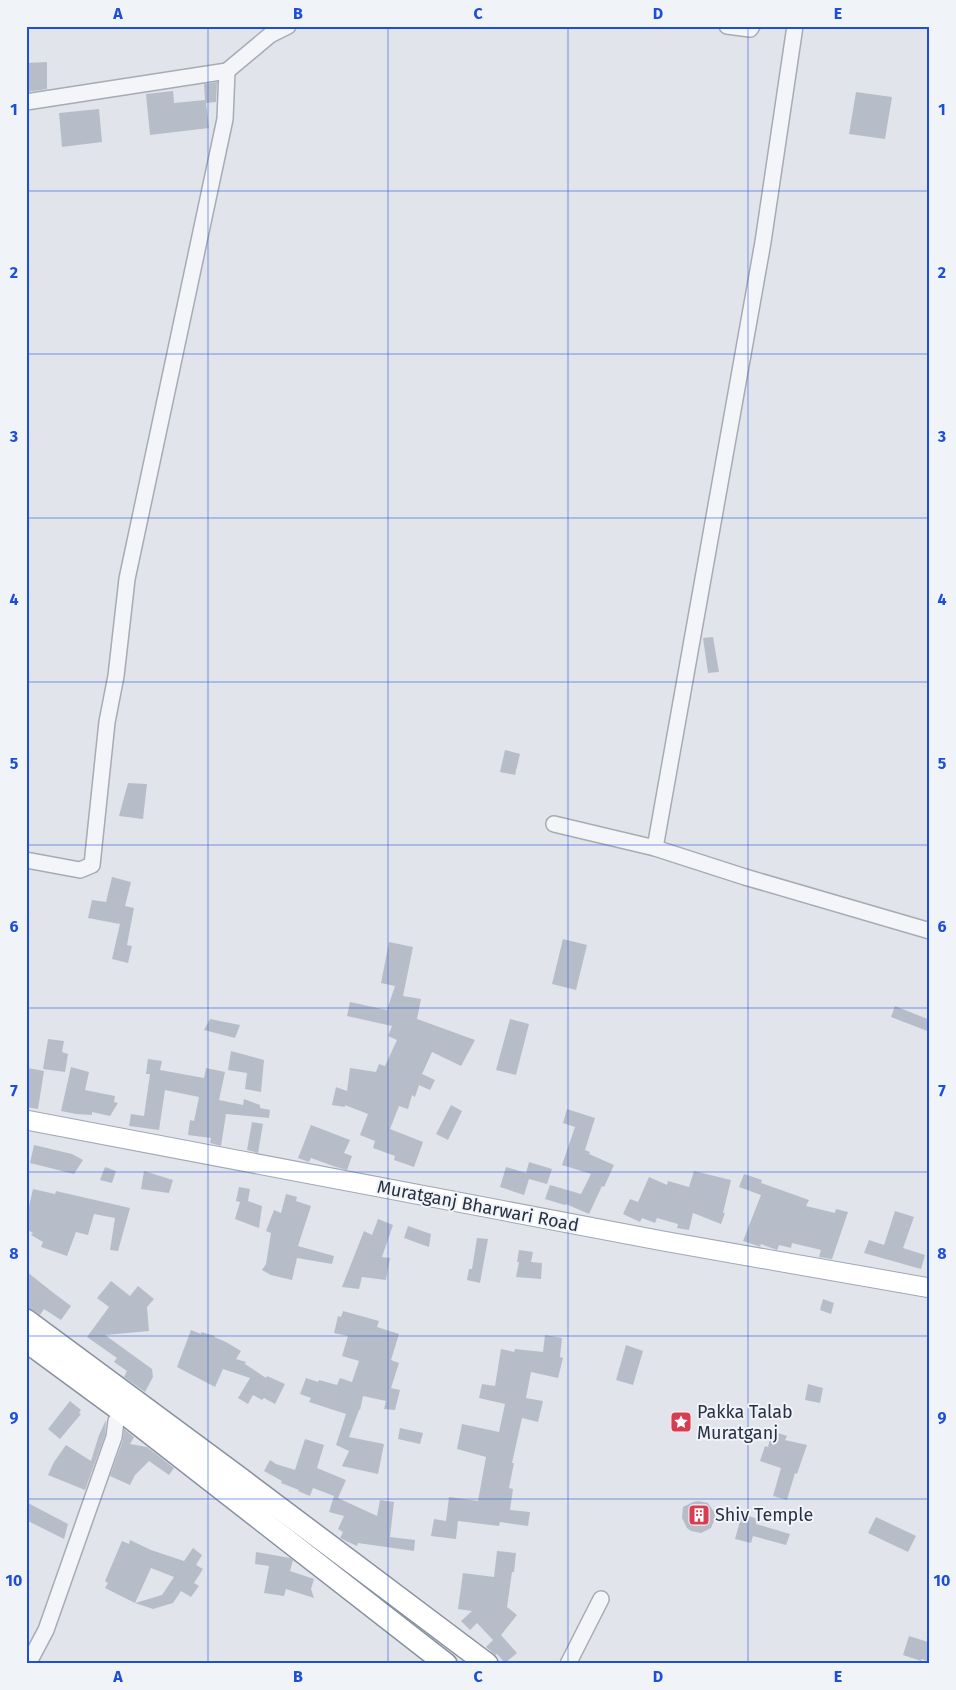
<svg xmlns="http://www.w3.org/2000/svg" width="956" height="1690" font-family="'Fira Sans',sans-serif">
	<rect width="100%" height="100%" fill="#e1e4ea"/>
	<g fill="#b7bdc8">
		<path d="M 47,62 L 47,89 L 27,92 L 26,63 Z"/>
		<path d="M 217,82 L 216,102 L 206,103 L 209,128 L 150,135 L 146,94 L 173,91 L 174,103 L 205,100 L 204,84 Z"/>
		<path d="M 856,92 L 892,97 L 885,139 L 849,134 Z"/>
		<path d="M 99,109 L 102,142 L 62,147 L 59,113 Z"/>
		<path d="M 713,637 L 719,672 L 708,673 L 703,638 Z"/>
		<path d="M 505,750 L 520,754 L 515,775 L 500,772 Z"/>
		<path d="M 128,783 L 147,784 L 143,819 L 119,816 Z"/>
		<path d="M 112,877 L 131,882 L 125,906 L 134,908 L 127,945 L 132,946 L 128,963 L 112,959 L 120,924 L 88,918 L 92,900 L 106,902 Z"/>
		<path d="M 563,939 L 587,945 L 576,990 L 552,984 Z"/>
		<path d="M 389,942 L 413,947 L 403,996 L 421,999 L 417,1019 L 475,1040 L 461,1066 L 432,1052 L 422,1074 L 435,1080 L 430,1090 L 419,1085 L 415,1097 L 412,1095 L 408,1109 L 399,1106 L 390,1129 L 423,1142 L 414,1167 L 394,1160 L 395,1156 L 373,1148 L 375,1141 L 360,1135 L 368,1114 L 345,1105 L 345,1107 L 332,1105 L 336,1087 L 347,1091 L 350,1068 L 376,1072 L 379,1064 L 385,1066 L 397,1040 L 388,1036 L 392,1026 L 347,1016 L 350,1002 L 387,1010 L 395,986 L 381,983 Z"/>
		<path d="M 895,1006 L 930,1020 L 930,1032 L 891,1017 Z"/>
		<path d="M 210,1019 L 240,1025 L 235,1038 L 204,1030 Z"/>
		<path d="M 510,1019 L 529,1024 L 516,1075 L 496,1070 Z"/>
		<path d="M 48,1039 L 64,1041 L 62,1052 L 68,1054 L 65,1072 L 43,1069 Z"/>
		<path d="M 231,1051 L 264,1060 L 261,1092 L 245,1089 L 247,1073 L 228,1070 Z"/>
		<path d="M 148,1059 L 162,1061 L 160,1070 L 204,1078 L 206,1068 L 225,1072 L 219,1100 L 243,1105 L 244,1099 L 260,1105 L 260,1108 L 270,1110 L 269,1118 L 226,1114 L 221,1146 L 210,1143 L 211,1138 L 188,1135 L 190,1120 L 194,1121 L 199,1097 L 165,1090 L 159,1130 L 129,1126 L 131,1114 L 144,1116 L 150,1074 L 146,1074 Z"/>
		<path d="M 71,1067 L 89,1072 L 85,1090 L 115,1096 L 114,1102 L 118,1103 L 110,1116 L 92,1112 L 92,1115 L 76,1114 L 61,1111 Z"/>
		<path d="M 28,1068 L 44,1071 L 38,1109 L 26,1107 L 26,1079 Z"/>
		<path d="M 451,1105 L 462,1111 L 448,1140 L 436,1134 Z"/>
		<path d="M 567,1109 L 595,1118 L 585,1150 L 590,1152 L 589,1154 L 614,1165 L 604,1187 L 602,1186 L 589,1214 L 566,1204 L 565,1205 L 545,1199 L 550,1185 L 581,1194 L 591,1174 L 562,1165 L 575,1127 L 563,1123 Z"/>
		<path d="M 252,1122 L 263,1124 L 258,1153 L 247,1150 Z"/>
		<path d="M 311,1125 L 350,1140 L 344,1153 L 352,1156 L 347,1170 L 336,1167 L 311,1158 L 309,1162 L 298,1158 Z"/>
		<path d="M 34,1145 L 72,1154 L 83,1160 L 74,1174 L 30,1163 Z"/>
		<path d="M 529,1162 L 552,1169 L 547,1184 L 529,1179 L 524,1195 L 500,1187 L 506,1167 L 526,1173 Z"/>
		<path d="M 105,1167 L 116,1171 L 112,1183 L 100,1180 Z"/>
		<path d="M 144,1171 L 173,1180 L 169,1193 L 141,1189 Z"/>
		<path d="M 694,1171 L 731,1180 L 723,1213 L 725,1213 L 721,1224 L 693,1213 L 689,1230 L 677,1228 L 678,1224 L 657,1218 L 655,1223 L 642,1218 L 640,1222 L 623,1214 L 630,1199 L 638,1202 L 649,1177 L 667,1185 L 668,1181 L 689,1187 Z"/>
		<path d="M 744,1174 L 762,1180 L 761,1183 L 809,1200 L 806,1206 L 835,1213 L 836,1209 L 848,1212 L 832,1259 L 819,1257 L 821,1250 L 792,1243 L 791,1248 L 779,1245 L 777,1250 L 761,1244 L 760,1247 L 758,1246 L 743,1241 L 761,1195 L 739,1187 Z"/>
		<path d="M 239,1187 L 250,1189 L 248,1201 L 262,1206 L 259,1228 L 235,1219 L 240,1202 L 236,1201 Z"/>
		<path d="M 33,1189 L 55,1194 L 56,1191 L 130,1208 L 118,1251 L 110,1250 L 115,1218 L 94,1214 L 88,1235 L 76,1232 L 67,1256 L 41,1247 L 43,1242 L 31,1235 L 33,1233 L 26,1229 L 26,1219 Z"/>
		<path d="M 286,1194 L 297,1197 L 296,1201 L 311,1206 L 298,1246 L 334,1256 L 332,1264 L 297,1258 L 292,1280 L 271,1275 L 262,1270 L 266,1264 L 271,1233 L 266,1231 L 274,1210 L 281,1213 Z"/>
		<path d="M 895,1211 L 914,1217 L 903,1248 L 925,1255 L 921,1269 L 864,1253 L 869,1240 L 884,1245 Z"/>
		<path d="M 378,1219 L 393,1225 L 382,1257 L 390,1258 L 386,1280 L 362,1277 L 359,1289 L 342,1287 L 364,1231 L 372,1235 Z"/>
		<path d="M 408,1226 L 431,1234 L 429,1247 L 404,1238 Z"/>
		<path d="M 477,1238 L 488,1239 L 480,1283 L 467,1280 L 469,1269 L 472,1269 Z"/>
		<path d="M 519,1250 L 533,1252 L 531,1262 L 542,1263 L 541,1279 L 516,1277 L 519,1262 L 517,1262 Z"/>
		<path d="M 26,1271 L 51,1291 L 71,1306 L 61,1320 L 44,1309 L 40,1315 L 33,1310 L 26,1308 Z"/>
		<path d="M 111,1281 L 130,1296 L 138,1286 L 154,1299 L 147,1307 L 149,1331 L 105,1335 L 152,1369 L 153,1377 L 145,1392 L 124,1377 L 127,1371 L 114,1362 L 117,1358 L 87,1337 L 109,1307 L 97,1298 Z"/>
		<path d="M 823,1299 L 834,1303 L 831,1314 L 820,1310 Z"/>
		<path d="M 343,1311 L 379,1321 L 377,1327 L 399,1334 L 391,1360 L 399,1363 L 391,1388 L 400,1390 L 395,1410 L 384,1409 L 386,1401 L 363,1396 L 360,1410 L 359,1410 L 349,1437 L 384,1444 L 378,1474 L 342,1466 L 349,1451 L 336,1445 L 346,1414 L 309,1402 L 311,1398 L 300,1394 L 306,1378 L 318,1382 L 319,1380 L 337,1385 L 340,1378 L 352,1382 L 359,1361 L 342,1356 L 348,1336 L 334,1333 L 338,1316 L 341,1317 Z"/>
		<path d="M 191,1330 L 201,1334 L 201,1332 L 215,1336 L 214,1337 L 226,1342 L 241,1351 L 236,1359 L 246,1362 L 245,1364 L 266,1378 L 267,1376 L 285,1384 L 275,1404 L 264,1398 L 262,1400 L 253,1395 L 248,1404 L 238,1398 L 250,1378 L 223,1369 L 215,1387 L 177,1367 Z"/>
		<path d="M 545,1335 L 562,1338 L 560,1357 L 563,1358 L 558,1378 L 531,1372 L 526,1398 L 543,1401 L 538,1422 L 522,1418 L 512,1463 L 514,1463 L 509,1488 L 513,1489 L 510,1510 L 530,1512 L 528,1526 L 500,1522 L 499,1526 L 458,1521 L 456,1539 L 431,1536 L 434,1519 L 446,1521 L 449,1497 L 478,1501 L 486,1457 L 457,1449 L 462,1424 L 499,1432 L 505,1404 L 479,1398 L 482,1384 L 495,1386 L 501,1349 L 514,1352 L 515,1349 L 543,1352 Z"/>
		<path d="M 626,1345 L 643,1351 L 633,1385 L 616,1380 Z"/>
		<path d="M 808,1384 L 823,1388 L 820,1403 L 805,1400 Z"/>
		<path d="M 70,1401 L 81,1410 L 79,1413 L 81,1414 L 60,1439 L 48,1429 Z"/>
		<path d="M 106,1420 L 105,1435 L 85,1490 L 48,1475 L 54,1462 L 66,1445 L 91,1461 L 99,1435 Z"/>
		<path d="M 400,1428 L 423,1433 L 420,1444 L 398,1439 Z"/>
		<path d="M 124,1429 L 134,1437 L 130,1444 L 147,1447 L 174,1468 L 169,1475 L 149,1461 L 135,1475 L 130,1485 L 110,1476 L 123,1440 Z"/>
		<path d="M 772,1431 L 787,1436 L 785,1440 L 807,1445 L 797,1474 L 795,1473 L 787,1500 L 773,1496 L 781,1468 L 760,1461 L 765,1446 L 768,1447 Z"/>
		<path d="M 305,1439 L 324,1445 L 317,1468 L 346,1480 L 338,1498 L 377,1516 L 380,1500 L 394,1502 L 390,1537 L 415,1540 L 414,1551 L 358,1543 L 357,1546 L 342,1539 L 340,1538 L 343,1532 L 338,1529 L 344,1516 L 329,1512 L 334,1496 L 313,1488 L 310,1496 L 298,1491 L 299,1490 L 281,1483 L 282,1481 L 264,1471 L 270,1460 L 276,1464 L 295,1470 Z"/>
		<path d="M 698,1501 L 708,1503 L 714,1512 L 715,1518 L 711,1528 L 701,1533 L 691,1531 L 687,1528 L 682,1518 L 683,1507 L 693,1502 Z"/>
		<path d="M 26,1502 L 68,1524 L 64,1539 L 26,1520 Z"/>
		<path d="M 742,1514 L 758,1519 L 756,1524 L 790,1534 L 786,1545 L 753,1536 L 751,1543 L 735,1539 Z"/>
		<path d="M 876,1517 L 916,1536 L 908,1552 L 868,1533 Z"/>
		<path d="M 130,1540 L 151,1550 L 184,1561 L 193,1548 L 202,1555 L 196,1565 L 203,1569 L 194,1583 L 199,1586 L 191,1597 L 181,1591 L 173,1603 L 153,1609 L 135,1603 L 162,1595 L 174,1577 L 151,1568 L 135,1603 L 105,1588 L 108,1583 L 105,1581 L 122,1541 L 129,1544 Z"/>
		<path d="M 497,1551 L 516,1553 L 514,1572 L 512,1572 L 507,1607 L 517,1615 L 501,1635 L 517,1653 L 505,1663 L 497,1654 L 495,1655 L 486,1647 L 493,1640 L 477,1623 L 470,1630 L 461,1621 L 472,1611 L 458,1609 L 463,1573 L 494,1577 Z"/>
		<path d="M 256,1552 L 290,1558 L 293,1560 L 290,1571 L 314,1579 L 311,1589 L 314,1598 L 286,1589 L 284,1596 L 264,1593 L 269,1566 L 255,1564 Z"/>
		<path d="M 909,1636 L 928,1642 L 927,1644 L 930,1645 L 930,1662 L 922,1659 L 921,1661 L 903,1655 Z"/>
	</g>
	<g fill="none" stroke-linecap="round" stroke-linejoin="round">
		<g stroke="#a6abb5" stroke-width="18">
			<g id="minor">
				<path d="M 727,26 L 750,29 L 752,26"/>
				<path d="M 26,102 L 227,71 L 270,35 L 288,26"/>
				<path d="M 554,824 L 655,848 L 745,877 L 930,931"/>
				<path d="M 655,848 L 763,242 L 795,26"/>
				<path d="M 26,860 L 80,870 L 92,865 L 107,722 L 116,676 L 127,579 L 225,119 L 227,71"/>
				<path d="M 28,1664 L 46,1630 L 114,1437 L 116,1421 L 129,1406"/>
				<path d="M 568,1664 L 601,1599"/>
			</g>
		</g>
		<g stroke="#9fa8b7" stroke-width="21">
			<path id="major" d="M 26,1120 L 663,1241 L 930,1288"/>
		</g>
		<g stroke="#8791a2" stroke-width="24">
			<g id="highway">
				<path d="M 26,1320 L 241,1479 L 487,1664"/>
				<path d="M 26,1341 L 124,1413 L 446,1664"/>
			</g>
		</g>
		<use href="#minor" stroke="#f4f5f8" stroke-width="15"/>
		<use href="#major" stroke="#fff" stroke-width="19"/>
		<use href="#highway" stroke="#fff" stroke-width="21"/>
	</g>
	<path fill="none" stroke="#1d4ed8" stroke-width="1" stroke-opacity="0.55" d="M 208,26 L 208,1664M 388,26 L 388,1664M 568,26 L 568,1664M 748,26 L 748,1664M 26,191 L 930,191M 26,354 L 930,354M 26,518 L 930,518M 26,682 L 930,682M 26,845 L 930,845M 26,1008 L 930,1008M 26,1172 L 930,1172M 26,1336 L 930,1336M 26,1499 L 930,1499"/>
	<defs>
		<g id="sight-square" transform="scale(1.125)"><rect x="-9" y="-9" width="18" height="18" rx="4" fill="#d83d4f" stroke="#f0f3f8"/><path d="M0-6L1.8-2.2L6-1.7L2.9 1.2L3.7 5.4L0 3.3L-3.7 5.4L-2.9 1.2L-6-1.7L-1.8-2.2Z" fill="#fff"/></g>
		<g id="building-square" transform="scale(1.125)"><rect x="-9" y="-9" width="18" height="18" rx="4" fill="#d83d4f" stroke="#f0f3f8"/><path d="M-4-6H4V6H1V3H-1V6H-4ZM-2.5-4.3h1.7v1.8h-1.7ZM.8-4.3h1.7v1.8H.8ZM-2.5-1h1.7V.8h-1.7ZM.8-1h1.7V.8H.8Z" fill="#fff"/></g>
	</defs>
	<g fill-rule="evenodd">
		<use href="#sight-square" x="681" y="1422"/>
		<use href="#building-square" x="699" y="1515"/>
	</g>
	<g text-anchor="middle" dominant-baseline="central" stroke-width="4" stroke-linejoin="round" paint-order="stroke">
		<g font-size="18" fill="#283143" stroke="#f0f3f8">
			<text transform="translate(478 1206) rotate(11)">Muratganj Bharwari Road</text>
		</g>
		<g font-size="18" fill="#283143" stroke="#f0f3f8" text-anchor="start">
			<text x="697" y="1412">Pakka Talab<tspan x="697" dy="21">Muratganj</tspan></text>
			<text x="715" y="1515">Shiv Temple</text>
		</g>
	</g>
	<rect width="956" height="1690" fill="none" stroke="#f0f3f8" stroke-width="55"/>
	<rect x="28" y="28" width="900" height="1634" fill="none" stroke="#1d4ed8" stroke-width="2"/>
	<g font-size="16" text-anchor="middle" font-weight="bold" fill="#1d4ed8">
		<text x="118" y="19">A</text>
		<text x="298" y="19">B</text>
		<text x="478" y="19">C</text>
		<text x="658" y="19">D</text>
		<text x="838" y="19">E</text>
		<text x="14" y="115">1</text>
		<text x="942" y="115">1</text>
		<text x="14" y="278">2</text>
		<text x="942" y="278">2</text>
		<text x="14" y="442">3</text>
		<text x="942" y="442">3</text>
		<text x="14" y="605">4</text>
		<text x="942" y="605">4</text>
		<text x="14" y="769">5</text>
		<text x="942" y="769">5</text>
		<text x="14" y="932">6</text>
		<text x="942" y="932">6</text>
		<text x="14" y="1096">7</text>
		<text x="942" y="1096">7</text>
		<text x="14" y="1259">8</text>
		<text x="942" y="1259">8</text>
		<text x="14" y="1423">9</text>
		<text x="942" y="1423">9</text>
		<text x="14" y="1586">10</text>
		<text x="942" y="1586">10</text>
		<text x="118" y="1682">A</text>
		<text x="298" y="1682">B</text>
		<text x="478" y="1682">C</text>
		<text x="658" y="1682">D</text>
		<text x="838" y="1682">E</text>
	</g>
</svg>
